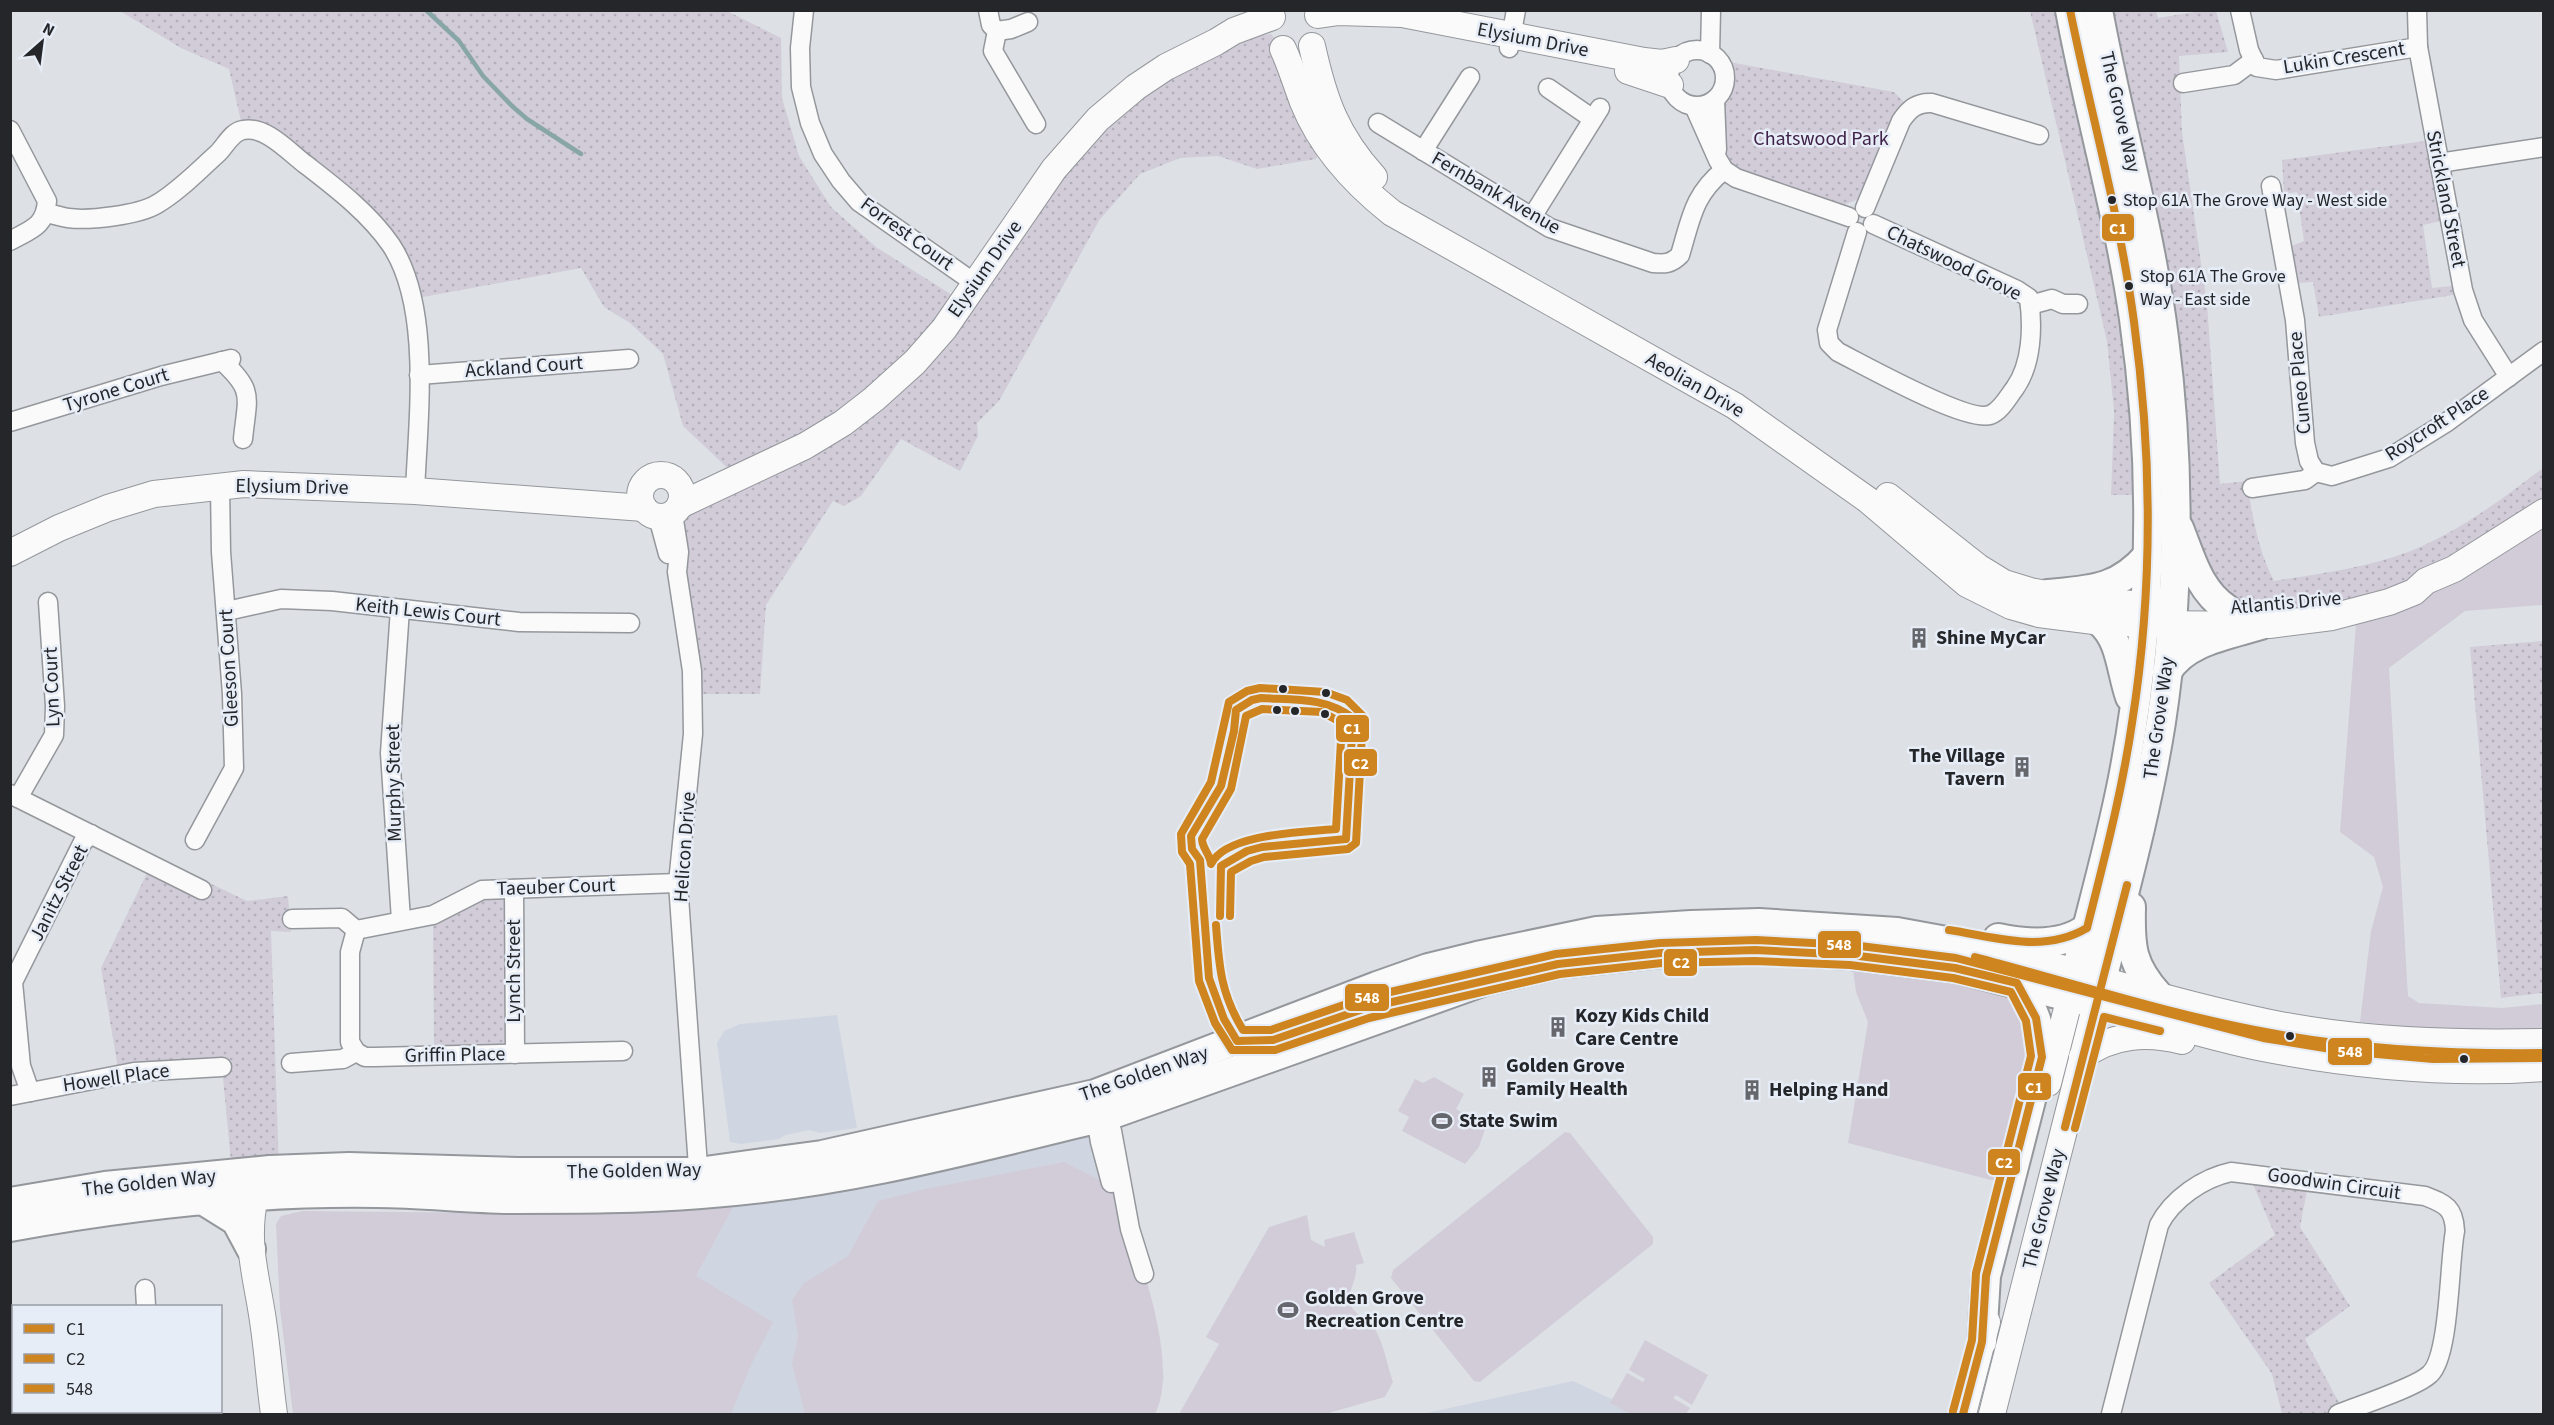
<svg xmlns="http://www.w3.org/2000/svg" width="2554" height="1425" font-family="'Source Sans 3',sans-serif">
	<defs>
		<pattern id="park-dots" width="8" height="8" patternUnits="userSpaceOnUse" patternTransform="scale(1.5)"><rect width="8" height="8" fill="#d1ccd8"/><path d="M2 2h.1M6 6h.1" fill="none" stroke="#b3afba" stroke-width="1.8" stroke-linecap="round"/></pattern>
	</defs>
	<rect width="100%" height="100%" fill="#dde1e6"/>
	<g fill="#d0d6e1">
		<path d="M 837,1015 L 857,1128 L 820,1133 L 809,1130 L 786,1135 L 779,1139 L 741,1144 L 730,1142 L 717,1043 L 724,1031 L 740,1024 Z"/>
		<path d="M 1101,1118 L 1144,1274 L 1164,1378 L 1153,1414 L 525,1414 L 642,1212 Z"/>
		<path d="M 1573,1381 L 1644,1414 L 1422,1414 Z"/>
	</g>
	<g fill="#d1ccd8">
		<path d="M 2543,520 L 2543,605 L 2465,611 L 2389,668 L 2408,996 L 2419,1003 L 2502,1008 L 2543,1004 L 2543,1032 L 2485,1035 L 2360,1022 L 2371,931 L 2383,887 L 2374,857 L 2340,832 L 2356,624 L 2407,609 Z"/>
		<path d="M 1851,955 L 2017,983 L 2038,1025 L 2023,1180 L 1991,1180 L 1848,1143 L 1868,1022 L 1856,992 Z"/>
		<path d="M 1434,1077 L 1464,1094 L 1456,1109 L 1486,1126 L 1479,1147 L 1465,1164 L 1402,1131 L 1409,1117 L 1398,1111 L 1415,1079 L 1423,1083 Z"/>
		<path d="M 1565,1132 L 1570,1133 L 1653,1237 L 1653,1244 L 1480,1382 L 1474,1381 L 1391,1278 L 1393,1270 Z"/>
		<path d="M 1064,1162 L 1112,1186 C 1134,1238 1182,1362 1155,1414 L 805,1414 L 792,1364 L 798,1336 L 792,1300 L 804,1283 L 848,1256 L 878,1201 L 925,1189 Z"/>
		<path d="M 734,1205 L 696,1276 L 773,1322 L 751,1365 L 731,1414 L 293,1414 L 280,1309 L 276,1224 L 281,1216 L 302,1211 L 609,1214 Z"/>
		<path d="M 1307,1215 L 1311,1240 L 1325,1247 L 1324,1240 L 1354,1232 L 1364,1263 L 1356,1265 C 1358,1280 1348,1288 1350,1302 C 1353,1316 1369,1318 1375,1329 C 1384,1344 1387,1365 1393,1382 L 1385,1397 L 1325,1414 L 1179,1414 L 1219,1344 L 1206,1337 L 1269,1227 Z"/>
		<path d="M 1645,1340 L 1708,1375 L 1692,1405 L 1676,1395 L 1673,1398 L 1690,1408 L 1686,1414 L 1631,1414 L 1610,1403 L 1627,1373 L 1643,1382 L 1645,1379 L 1629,1370 Z"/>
	</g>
	<g fill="url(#park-dots)">
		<path d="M 120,11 L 727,11 L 781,38 L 782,98 L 799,156 L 831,207 L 876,247 L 963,302 L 1091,126 L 1216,42 L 1271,34 L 1283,49 L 1325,143 L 1316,159 L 1257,169 L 1218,156 L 1180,158 L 1140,174 L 1100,219 L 999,401 L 977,423 L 978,436 L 960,471 L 901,439 L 861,496 L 844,506 L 833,501 L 766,605 L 760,694 L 693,694 L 673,514 L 736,476 L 683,426 L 663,354 L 630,323 L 604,307 L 581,268 L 412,299 L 391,245 L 299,159 L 243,130 L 229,69 L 181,48 Z"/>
		<path d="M 2030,11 L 2071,11 L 2147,495 L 2111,495 L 2114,411 L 2107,341 Z"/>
		<path d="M 2100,11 L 2156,11 L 2158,18 L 2201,11 L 2216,11 L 2228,52 L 2179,56 L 2182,132 L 2207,304 L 2220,484 L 2247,481 C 2252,515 2258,550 2274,581 C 2318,574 2365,568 2408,552 C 2457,533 2502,499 2543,468 L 2543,512 L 2454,569 L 2322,611 L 2226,615 L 2194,564 Z"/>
		<path d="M 1723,61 L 1894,92 L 1906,104 L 1861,198 L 1846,204 L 1843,210 L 1747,176 L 1734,167 L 1723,156 L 1720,103 C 1731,89 1733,76 1723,61 Z"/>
		<path d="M 2425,141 L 2441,221 L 2423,225 L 2432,288 L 2452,286 L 2453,295 L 2319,317 L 2313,282 L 2298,283 L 2289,247 L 2304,241 L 2297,192 L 2284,194 L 2282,160 Z"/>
		<path d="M 2543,641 L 2543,993 L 2501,998 L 2470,647 Z"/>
		<path d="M 151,865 L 176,877 L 180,869 L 247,901 L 288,896 L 291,932 L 271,931 L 279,1170 L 232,1173 L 222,1067 L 119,1074 L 101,968 Z"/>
		<path d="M 514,889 L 515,1054 L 434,1056 L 433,915 Z"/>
		<path d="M 2248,1173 L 2309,1180 L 2300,1227 L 2350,1306 L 2305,1339 L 2344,1412 L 2337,1414 L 2282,1414 L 2272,1374 L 2209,1283 L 2275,1235 Z"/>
	</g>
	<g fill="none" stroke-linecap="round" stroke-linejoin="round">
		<path stroke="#88a6a7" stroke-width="4.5" d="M 426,10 L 459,41 L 483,76 L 512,106 L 527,119 L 581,154"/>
		<g stroke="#94979b" stroke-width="21">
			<g id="street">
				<path d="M 804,10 L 800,48 L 801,87 L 810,123 L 823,154 L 841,181 L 859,202 L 976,284"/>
				<path d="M 988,10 L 991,25 L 997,31 L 1011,29 L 1028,22"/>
				<path d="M 2240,10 L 2249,50 L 2257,67 L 2276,70 L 2418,47"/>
				<path d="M 2417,10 L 2418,47 L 2463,290 L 2473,320 L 2509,377"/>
				<path d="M 997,31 L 993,51 L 1036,124"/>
				<path d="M 1509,48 L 1516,10"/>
				<circle cx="1697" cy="78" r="28"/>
				<path d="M 1710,54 L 1711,10"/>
				<path d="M 2183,83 L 2234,75 L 2254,60"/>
				<path d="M 1548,88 L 1593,119"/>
				<path d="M 1715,100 L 1717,150"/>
				<path d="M 1694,106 L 1718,160 L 1724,170 L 1736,178 L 1849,217"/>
				<path d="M 1378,123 L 1550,228 L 1653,263 C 1665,264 1671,264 1680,255 C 1691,219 1693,195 1724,170"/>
				<path d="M 10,130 L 47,201 C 45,227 31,229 10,241"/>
				<path d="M 1423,151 L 1470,77"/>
				<path d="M 2439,163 L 2544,147"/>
				<path d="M 2271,186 L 2295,320 L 2305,443 L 2309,461 L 2316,472"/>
				<path d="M 1865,208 L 1901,121 C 1909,109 1917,102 1932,103 L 2039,135"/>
				<path d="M 46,213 C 53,214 61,217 68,218 C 89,221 139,215 157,204 C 179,191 198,171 217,154 C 225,147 231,132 243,130 C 265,125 289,152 305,164 C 336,188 369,213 391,245 C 432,307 418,419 415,491"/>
				<path d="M 1532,217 L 1600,108"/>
				<path d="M 1857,232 L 1827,330 L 1829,343 L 1838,352 C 1864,365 1967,423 1990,415 C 2001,411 2008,397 2015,388 C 2032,364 2033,327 2029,298 L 2017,290 L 1873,224"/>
				<path d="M 2030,305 L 2052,299 L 2063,304 L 2078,304"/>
				<path d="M 222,361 C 255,391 247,397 243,439"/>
				<path d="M 419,375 L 629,359"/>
				<path d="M 10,422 L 161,376 L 231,359"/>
				<path d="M 2252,488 L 2305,480 L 2316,472 L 2332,476 L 2389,458 L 2447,422 L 2544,351"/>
				<path d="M 673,514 L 679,552 L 677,572 L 692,671 L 693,734 L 678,883 L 699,1181"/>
				<path d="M 658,517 L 668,554"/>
				<path d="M 400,609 L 390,753 L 401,920"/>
				<path d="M 227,611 L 281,599 L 332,601 L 519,622 L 630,623"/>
				<path d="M 10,794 L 202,890"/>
				<path d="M 18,798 L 54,735 L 55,706 L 48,602"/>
				<path d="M 195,840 L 234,768 L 232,694 L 221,552 L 220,486"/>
				<path d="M 514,889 L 515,1054"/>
				<path d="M 292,919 L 342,918 L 356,930"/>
				<path d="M 356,1052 L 350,1042 L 350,952 L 356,930 L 433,915 L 482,890 L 678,883"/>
				<path d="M 356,1052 L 365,1057 L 375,1057 L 623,1051"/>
				<path d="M 291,1063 L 343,1059 L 356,1052"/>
				<path d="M 30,1092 L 21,1066 L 13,982 L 83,842 L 91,834"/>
				<path d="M 10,1096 L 134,1072 L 222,1067"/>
				<path d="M 1104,1110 L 1112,1131 L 1130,1229 L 1144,1274"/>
				<path d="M 1095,1111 L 1100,1142 L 1111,1183"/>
				<path d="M 145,1289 L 146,1306"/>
				<path d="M 152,1412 L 152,1414"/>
				<path d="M 2111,1414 L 2159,1225 C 2172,1199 2203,1178 2231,1172 L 2425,1196 C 2445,1204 2454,1207 2455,1231 C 2449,1261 2450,1356 2430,1374 C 2417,1387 2358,1406 2338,1414"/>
			</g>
		</g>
		<g stroke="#94979b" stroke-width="28">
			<g id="secondary">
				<path d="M 1318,15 L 1339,12 L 1402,14 L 1644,61 L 1662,63 L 1676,60"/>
				<path d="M 1312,46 C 1324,100 1336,135 1374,177"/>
				<path d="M 1283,49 C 1291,66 1296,84 1303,102 C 1321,147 1354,183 1392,213 L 1735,406 L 1868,500 L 1967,584 L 2011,606 L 2039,614 L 2094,621 L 2144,624 L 2269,625 L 2332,617 L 2389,602 L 2414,592 L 2426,581 L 2454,569 L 2544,512"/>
				<path d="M 1628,71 L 1670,85"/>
				<circle cx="661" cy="496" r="21"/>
				<path d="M 1888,496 L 1978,567 L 2004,583 L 2030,591 L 2085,601 L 2165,606"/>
				<path d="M 680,505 L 805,446 L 843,423 L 874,399 L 915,362 L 944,329 L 1054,169 L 1098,119 L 1136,87 L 1166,67 L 1216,42 L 1234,31 L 1272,17"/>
				<path d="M 10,553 L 59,528 L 108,508 L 154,494 L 244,484 L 415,491 L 644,508"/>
				<path d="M 2102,980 C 2157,996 2213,1011 2270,1023 C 2360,1041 2452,1044 2544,1042"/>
				<path d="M 2082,1057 C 2111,1034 2148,1032 2182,1041"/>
				<path d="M 2048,1083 L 2070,997"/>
				<path d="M 255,1196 C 244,1246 258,1280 264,1328 C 268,1356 270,1386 274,1414"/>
				<path d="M 1963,1414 L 1987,1322"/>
				<path d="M 1992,1414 L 2096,1004 C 2151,1018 2207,1037 2263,1048 C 2355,1066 2450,1075 2544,1068"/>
			</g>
		</g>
		<g stroke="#94979b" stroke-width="32">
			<g id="primary">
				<path d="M 2070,10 C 2089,114 2119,215 2134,319 C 2156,471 2152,627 2123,778 C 2109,850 2088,921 2071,992"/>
				<path d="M 2179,528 C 2191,558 2199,591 2227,609"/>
				<path d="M 2048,594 C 2091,590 2118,590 2148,555"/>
				<path d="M 2100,622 C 2121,639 2121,672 2130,697"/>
				<path d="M 2167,672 C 2185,641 2229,635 2261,625"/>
				<path d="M 2131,907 C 2130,947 2131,965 2159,996"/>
				<path d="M 1998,938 C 2027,944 2062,947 2087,928"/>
				<path d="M 1107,1116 L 1485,981 L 1558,964 L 1605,959 L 1661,953 L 1755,950 L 1851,955 L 1955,968 L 2096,1004 C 2119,910 2146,818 2161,722 C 2180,598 2180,462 2164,338 C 2150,227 2118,120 2098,10"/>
				<path d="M 204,1201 L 236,1221 L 251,1249"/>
				<path d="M 10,1202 L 105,1186 L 270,1170 L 349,1167 L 518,1172 L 698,1172 L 822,1155 L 1095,1094 L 1377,986 L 1428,968 L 1477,956 L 1597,931 L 1691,925 L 1759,923 L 1897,932 L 1979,947 L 2102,980"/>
				<path d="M 10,1227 C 131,1205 254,1191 377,1193 C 423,1193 469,1199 514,1199 C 576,1199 640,1199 701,1194 C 836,1185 965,1151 1095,1119"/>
				<path d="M 1982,1342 L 1986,1276 L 2042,1057 C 2042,1028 2033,1006 2017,983"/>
			</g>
		</g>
		<g stroke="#94979b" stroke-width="36">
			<path id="highway" d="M 1095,1119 L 1107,1116"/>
		</g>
		<use href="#street" stroke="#fafafb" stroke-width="18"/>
		<use href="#secondary" stroke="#fafafb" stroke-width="26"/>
		<use href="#primary" stroke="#fafafb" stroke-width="28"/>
		<use href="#highway" stroke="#fafafb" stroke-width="33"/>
		<g stroke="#e7edf7" stroke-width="12">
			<g id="bus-1">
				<path d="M 1220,916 L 1221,866 L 1247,851 L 1262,847 L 1346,839 L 1353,718 C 1325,697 1295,700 1261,698 L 1252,700 L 1236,710 L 1234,731 L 1221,786 L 1191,836 L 1192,849 L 1200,860 L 1209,978 L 1224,1019 L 1237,1041 L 1273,1040 L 1366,1008 L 1558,964 L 1661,953 L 1755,950 L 1851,955 L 1955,968 L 2017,983 L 2036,1018 L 2042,1057 L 1986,1276 L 1982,1342 L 1963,1414"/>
				<path d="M 1949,930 C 1996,937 2043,954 2087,928 C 2104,860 2122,792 2132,723 C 2153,591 2152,454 2134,322 C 2120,217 2091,114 2070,10"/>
				<path d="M 2065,1127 L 2127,885"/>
			</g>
		</g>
		<g stroke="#e7edf7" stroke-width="12">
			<g id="bus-2">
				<path d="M 1230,916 L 1231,872 L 1251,861 L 1264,857 L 1348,849 L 1356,843 L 1363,716 L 1347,700 L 1325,692 L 1260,688 L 1247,691 L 1229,702 L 1211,782 L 1181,834 L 1182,852 L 1190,864 L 1199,981 L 1215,1023 L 1232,1050 L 1275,1050 L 1369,1018 L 1560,974 L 1662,963 L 1755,961 L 1850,965 L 1953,978 L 2011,992 L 2026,1021 L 2031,1056 L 1976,1273 L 1972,1340 L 1953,1411"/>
				<path d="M 1975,957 C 2074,983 2171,1015 2271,1033 C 2361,1050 2452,1054 2544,1053"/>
				<path d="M 2075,1128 L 2104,1017 L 2160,1031"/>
			</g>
		</g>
		<g stroke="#e7edf7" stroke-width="12">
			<g id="bus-3">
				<path d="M 1262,709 L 1322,712 L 1342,723 L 1336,829 C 1306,832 1226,833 1211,864 C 1210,854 1202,848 1202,839 L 1231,789 L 1246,716 Z"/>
				<path d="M 1216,925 C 1219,967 1221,994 1243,1030 L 1271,1030 L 1364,998 L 1556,954 L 1660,943 L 1756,940 L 1852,945 L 1956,958 L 2263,1038 L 2343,1051 L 2433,1059 L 2544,1058"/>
			</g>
		</g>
		<use href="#bus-1" stroke="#ce8520" stroke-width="8"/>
		<use href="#bus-2" stroke="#ce8520" stroke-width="8"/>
		<use href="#bus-3" stroke="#ce8520" stroke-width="8"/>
	</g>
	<defs>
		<g id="building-bare" transform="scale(1.62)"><path d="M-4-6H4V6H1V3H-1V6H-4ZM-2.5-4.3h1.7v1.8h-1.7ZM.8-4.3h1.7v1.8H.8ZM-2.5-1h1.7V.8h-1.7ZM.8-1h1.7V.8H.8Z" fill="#65676c" stroke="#e7edf7" stroke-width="2.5" paint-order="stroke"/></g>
		<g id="stadium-bare" transform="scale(1.62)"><path d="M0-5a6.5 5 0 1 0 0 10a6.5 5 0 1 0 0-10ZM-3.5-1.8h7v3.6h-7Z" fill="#65676c" stroke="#e7edf7" stroke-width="2.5" paint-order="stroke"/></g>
	</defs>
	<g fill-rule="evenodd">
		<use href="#building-bare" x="1919" y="638"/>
		<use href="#building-bare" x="2022" y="767"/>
		<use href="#building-bare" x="1558" y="1027"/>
		<use href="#building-bare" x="1489" y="1077"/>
		<use href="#building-bare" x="1752" y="1090"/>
		<use href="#stadium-bare" x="1442" y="1121"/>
		<use href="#stadium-bare" x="1288" y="1310"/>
	</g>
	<g fill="#24262a" stroke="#e7edf7" stroke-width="2">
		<circle cx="2112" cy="200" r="5"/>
		<circle cx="2129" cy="286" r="5"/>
		<circle cx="1283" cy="689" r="5"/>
		<circle cx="1326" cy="693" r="5"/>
		<circle cx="1277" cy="710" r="5"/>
		<circle cx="1295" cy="711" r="5"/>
		<circle cx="1325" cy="714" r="5"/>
		<circle cx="2290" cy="1036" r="5"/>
		<circle cx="2464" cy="1059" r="5"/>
	</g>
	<g text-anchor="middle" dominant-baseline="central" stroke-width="5" stroke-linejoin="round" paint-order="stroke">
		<g font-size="18" fill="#24262a" stroke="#e7edf7" text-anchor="start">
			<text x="2123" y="200">Stop 61A The Grove Way - West side</text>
			<text x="2140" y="276">Stop 61A The Grove<tspan x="2140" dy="23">Way - East side</tspan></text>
		</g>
		<g font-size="20" fill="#24262a" stroke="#e7edf7">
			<text transform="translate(1533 40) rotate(11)">Elysium Drive</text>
			<text transform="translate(2344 58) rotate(-9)">Lukin Crescent</text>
			<text transform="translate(2120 112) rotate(77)">The Grove Way</text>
			<text transform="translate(1496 193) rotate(30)">Fernbank Avenue</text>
			<text transform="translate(2446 199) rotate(79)">Strickland Street</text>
			<text transform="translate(907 234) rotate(36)">Forrest Court</text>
			<text transform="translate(1954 263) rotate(26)">Chatswood Grove</text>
			<text transform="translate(985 269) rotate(-55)">Elysium Drive</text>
			<text transform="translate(524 367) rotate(-4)">Ackland Court</text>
			<text transform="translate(2300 383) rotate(-95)">Cuneo Place</text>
			<text transform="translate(1695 385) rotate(30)">Aeolian Drive</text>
			<text transform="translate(116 390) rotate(-17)">Tyrone Court</text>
			<text transform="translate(2437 424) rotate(-33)">Roycroft Place</text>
			<text transform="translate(292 487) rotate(1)">Elysium Drive</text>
			<text transform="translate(2286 603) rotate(-5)">Atlantis Drive</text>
			<text transform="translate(428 612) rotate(6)">Keith Lewis Court</text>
			<text transform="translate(229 668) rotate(-93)">Gleeson Court</text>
			<text transform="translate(52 687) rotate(-92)">Lyn Court</text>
			<text transform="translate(2159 718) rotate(-82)">The Grove Way</text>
			<text transform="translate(394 783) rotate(-91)">Murphy Street</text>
			<text transform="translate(685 847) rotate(-86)">Helicon Drive</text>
			<text transform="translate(556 887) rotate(-2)">Taeuber Court</text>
			<text transform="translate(59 893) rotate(-63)">Janitz Street</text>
			<text transform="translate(514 971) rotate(-90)">Lynch Street</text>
			<text transform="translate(455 1055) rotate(-1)">Griffin Place</text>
			<text transform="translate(1144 1074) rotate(-19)">The Golden Way</text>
			<text transform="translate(116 1078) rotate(-8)">Howell Place</text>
			<text transform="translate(634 1171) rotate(-1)">The Golden Way</text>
			<text transform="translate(149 1183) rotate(-6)">The Golden Way</text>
			<text transform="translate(2334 1184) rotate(8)">Goodwin Circuit</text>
			<text transform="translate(2044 1209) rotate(-76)">The Grove Way</text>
		</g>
		<g font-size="20" fill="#402248" stroke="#e7edf7">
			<text x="1821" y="139">Chatswood Park</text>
		</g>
		<g font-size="20" font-weight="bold" fill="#24262a" stroke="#e7edf7" text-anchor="start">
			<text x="1936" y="638">Shine MyCar</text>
			<text x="2005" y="756" text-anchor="end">The Village<tspan x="2005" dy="23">Tavern</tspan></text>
			<text x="1575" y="1016">Kozy Kids Child<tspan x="1575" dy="23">Care Centre</tspan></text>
			<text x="1506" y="1066">Golden Grove<tspan x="1506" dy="23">Family Health</tspan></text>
			<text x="1769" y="1090">Helping Hand</text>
			<text x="1459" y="1121">State Swim</text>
			<text x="1305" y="1298">Golden Grove<tspan x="1305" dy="23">Recreation Centre</tspan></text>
		</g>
	</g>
	<g stroke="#e7edf7" stroke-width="2">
		<rect x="2101" y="213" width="34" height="29" rx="6" fill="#ce8520"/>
		<rect x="1335" y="714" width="35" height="29" rx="6" fill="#ce8520"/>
		<rect x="1343" y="748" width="35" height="29" rx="6" fill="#ce8520"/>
		<rect x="1817" y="930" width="45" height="29" rx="6" fill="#ce8520"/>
		<rect x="1663" y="948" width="35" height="29" rx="6" fill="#ce8520"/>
		<rect x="1344" y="983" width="46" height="29" rx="6" fill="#ce8520"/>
		<rect x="2327" y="1037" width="46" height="29" rx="6" fill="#ce8520"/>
		<rect x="2017" y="1072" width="35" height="29" rx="6" fill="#ce8520"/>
		<rect x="1987" y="1148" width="34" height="28" rx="6" fill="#ce8520"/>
	</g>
	<g font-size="16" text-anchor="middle" font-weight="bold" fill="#fff">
		<text x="2118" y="234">C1</text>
		<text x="1352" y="734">C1</text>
		<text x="1360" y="769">C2</text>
		<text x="1839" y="950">548</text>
		<text x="1681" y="968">C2</text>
		<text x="1367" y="1003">548</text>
		<text x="2350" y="1057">548</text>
		<text x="2034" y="1093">C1</text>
		<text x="2004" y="1168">C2</text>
	</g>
	<rect width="2554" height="1425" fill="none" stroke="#24262a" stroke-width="24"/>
	<rect x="12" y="1305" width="210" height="108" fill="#e7edf7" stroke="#999da5" stroke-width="1.5"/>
	<rect x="24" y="1324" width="30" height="9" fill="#ce8520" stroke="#999da5" stroke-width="1.5"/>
	<text x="66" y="1335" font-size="18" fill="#24262a">C1</text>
	<rect x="24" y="1354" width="30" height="9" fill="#ce8520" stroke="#999da5" stroke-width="1.5"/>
	<text x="66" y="1365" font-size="18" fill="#24262a">C2</text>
	<rect x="24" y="1384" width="30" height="9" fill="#ce8520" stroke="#999da5" stroke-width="1.5"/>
	<text x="66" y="1395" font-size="18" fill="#24262a">548</text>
	<g transform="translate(42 42) rotate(28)" stroke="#e7edf7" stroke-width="4.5" paint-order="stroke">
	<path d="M0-4.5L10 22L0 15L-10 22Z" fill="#24262a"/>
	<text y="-9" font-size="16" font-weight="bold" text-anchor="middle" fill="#24262a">N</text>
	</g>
</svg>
